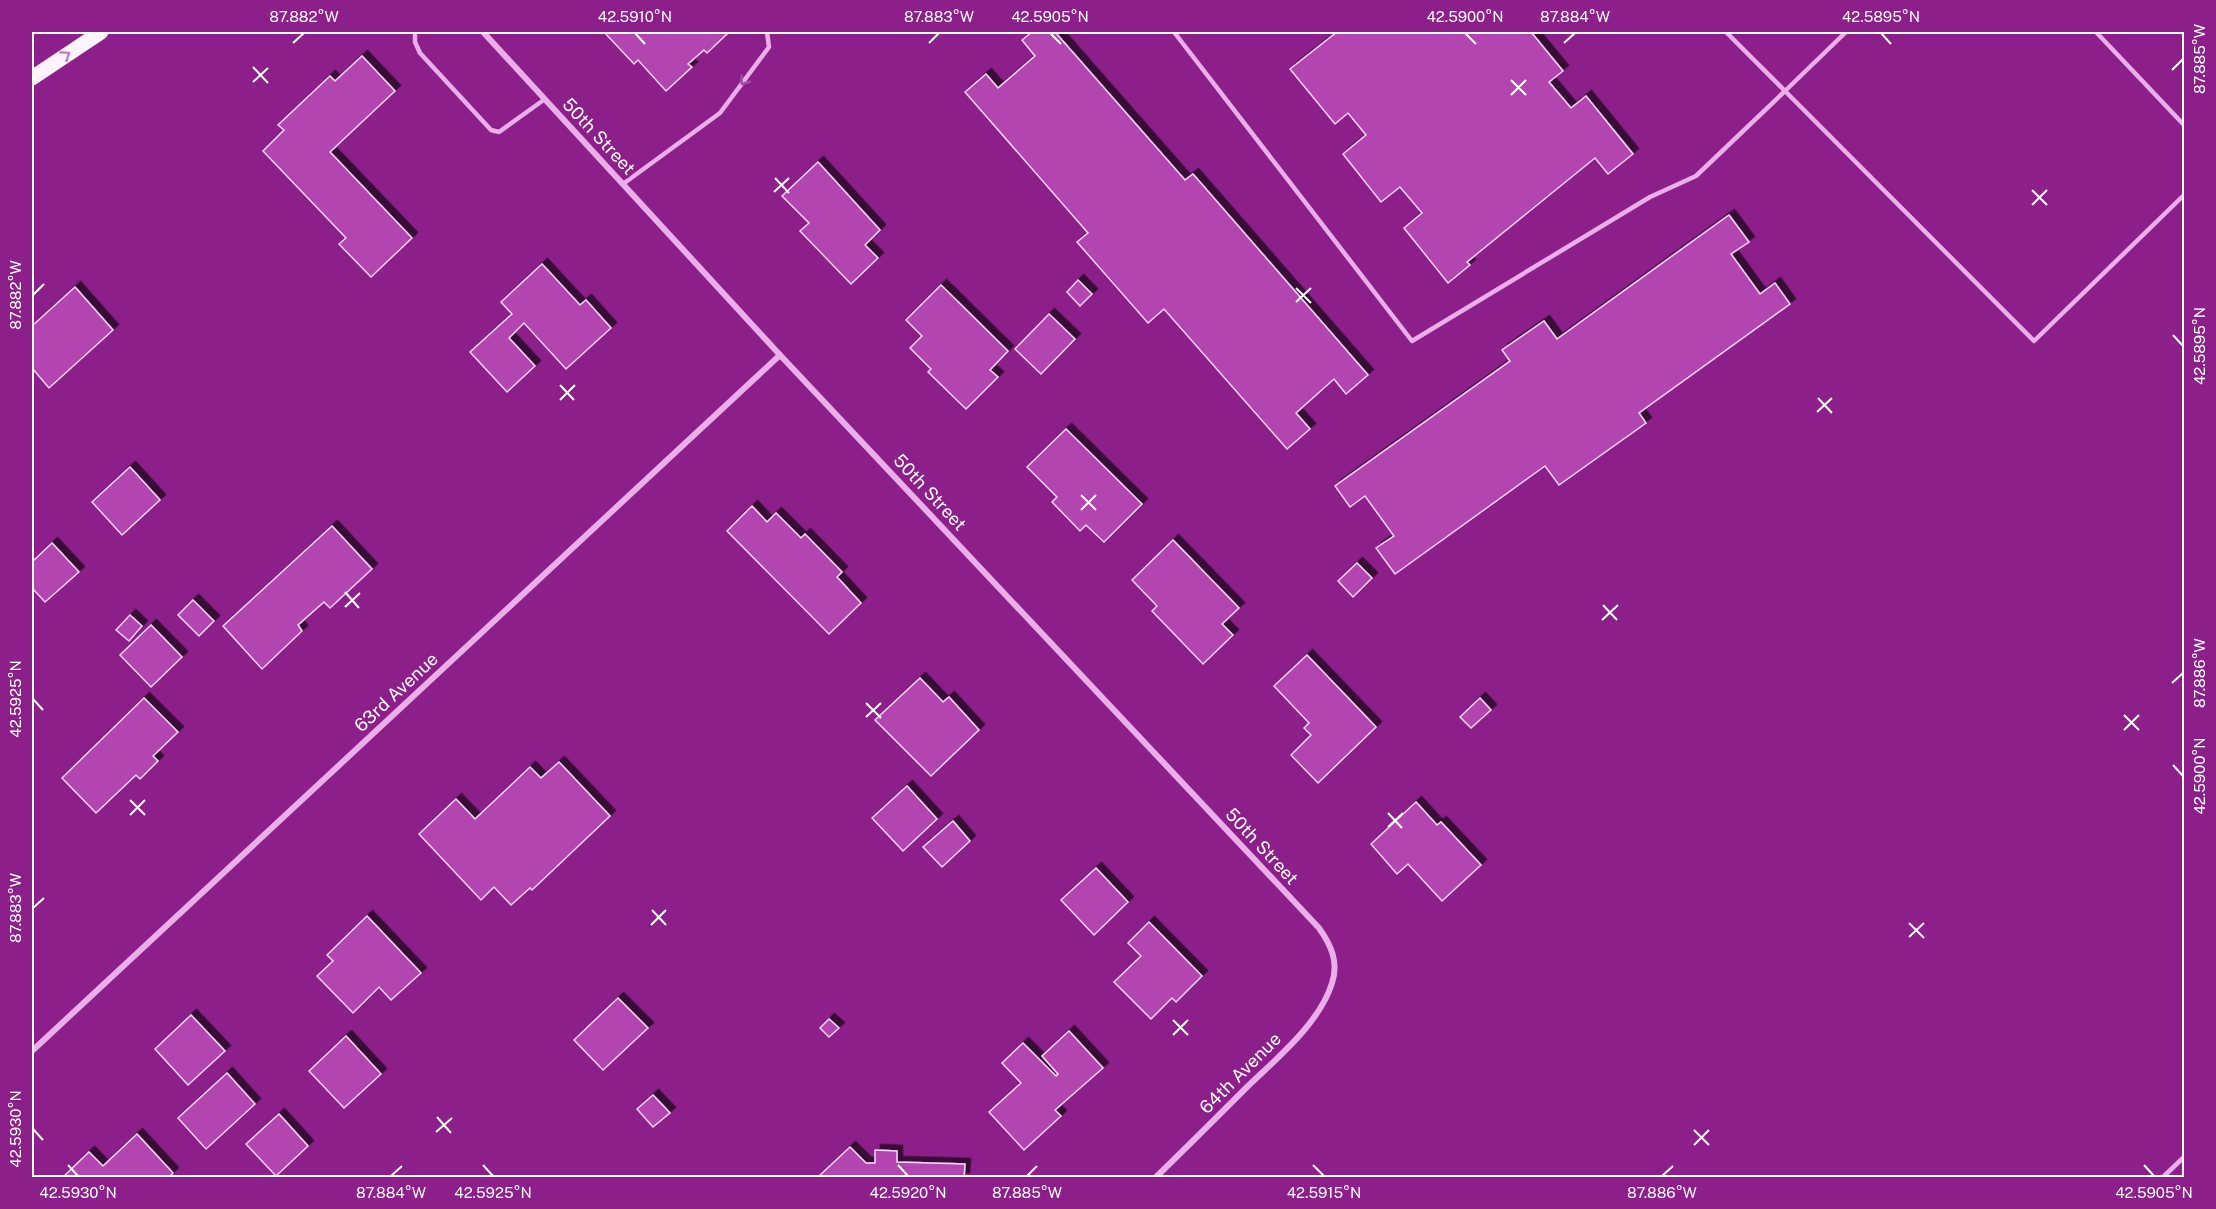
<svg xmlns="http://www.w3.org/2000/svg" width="2216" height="1209" font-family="'Public Sans',sans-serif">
	<defs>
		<filter id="shadow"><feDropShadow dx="5.5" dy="-5.5" stdDeviation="0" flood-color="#0009"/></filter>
	</defs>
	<rect width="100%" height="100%" fill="#8d1f8a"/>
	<g fill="#b344b1" stroke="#f9d3f8" stroke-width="1.5" filter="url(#shadow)">
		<path d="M 604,32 L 725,32 L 727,34 L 707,53 L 704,50 L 688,64 L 692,67 L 666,91 L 638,60 L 634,64 Z"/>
		<path d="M 1032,32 L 1055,32 L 1185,180 L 1193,174 L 1368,375 L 1346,394 L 1334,379 L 1296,413 L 1310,429 L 1287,449 L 1164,309 L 1148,323 L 1077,242 L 1088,233 L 965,92 L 986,74 L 998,88 L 1035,56 L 1022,40 Z"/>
		<path d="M 1337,32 L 1531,32 L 1563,71 L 1549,82 L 1571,108 L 1586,96 L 1633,154 L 1608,174 L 1595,158 L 1467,262 L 1470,265 L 1448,283 L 1404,228 L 1422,213 L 1400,187 L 1381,202 L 1343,154 L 1366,135 L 1348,113 L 1335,124 L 1290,69 Z"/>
		<path d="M 362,56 L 395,91 L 330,152 L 412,238 L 371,277 L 339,244 L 346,238 L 263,151 L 284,130 L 278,125 L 330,76 L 335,81 Z"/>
		<path d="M 818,162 L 880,230 L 865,245 L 878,258 L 851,284 L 800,231 L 809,223 L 782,196 Z"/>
		<path d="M 1729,215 L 1749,242 L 1731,254 L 1760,294 L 1775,283 L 1790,304 L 1639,413 L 1646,423 L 1559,485 L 1545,466 L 1395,574 L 1376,548 L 1394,536 L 1365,496 L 1350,507 L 1335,486 L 1510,361 L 1502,350 L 1544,321 L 1557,339 Z"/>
		<path d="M 542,264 L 580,305 L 586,300 L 611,328 L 566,369 L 524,323 L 509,338 L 535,366 L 507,392 L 470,352 L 512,314 L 501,302 Z"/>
		<path d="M 1078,280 L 1092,294 L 1080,306 L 1067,292 Z"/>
		<path d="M 941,285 L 1008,351 L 990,370 L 998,377 L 966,409 L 928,372 L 931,369 L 910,348 L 922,336 L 906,320 Z"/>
		<path d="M 75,287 L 113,330 L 49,388 L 32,368 L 32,326 Z"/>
		<path d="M 1049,314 L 1075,339 L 1041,374 L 1015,349 Z"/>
		<path d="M 1066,429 L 1142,504 L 1104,542 L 1086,525 L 1080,531 L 1052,502 L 1057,497 L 1027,467 Z"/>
		<path d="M 130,467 L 160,500 L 122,535 L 92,502 Z"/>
		<path d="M 752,506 L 767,522 L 776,513 L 801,538 L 805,534 L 842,572 L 837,577 L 861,603 L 829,634 L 727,531 Z"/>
		<path d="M 332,526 L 372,569 L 330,608 L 324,602 L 298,625 L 302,631 L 262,669 L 223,626 Z"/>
		<path d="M 1173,540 L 1239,608 L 1222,624 L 1233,635 L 1203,664 L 1152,611 L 1157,606 L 1132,580 Z"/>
		<path d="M 52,543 L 79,572 L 45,602 L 32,588 L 32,562 Z"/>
		<path d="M 1357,563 L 1372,578 L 1353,597 L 1338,581 Z"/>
		<path d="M 193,600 L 214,621 L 199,636 L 178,615 Z"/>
		<path d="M 130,615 L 142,626 L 129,641 L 116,630 Z"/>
		<path d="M 151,625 L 182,657 L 151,687 L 120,655 Z"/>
		<path d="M 1307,655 L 1376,727 L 1318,783 L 1291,755 L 1311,735 L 1304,728 L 1309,723 L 1274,686 Z"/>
		<path d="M 920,678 L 943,702 L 949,697 L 979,730 L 931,776 L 875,720 Z"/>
		<path d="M 144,698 L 178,732 L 153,756 L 158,761 L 140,779 L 136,775 L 96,813 L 62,778 Z"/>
		<path d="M 1480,698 L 1491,710 L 1471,728 L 1460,717 Z"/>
		<path d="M 559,762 L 610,816 L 532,890 L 530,888 L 511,905 L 494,887 L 481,900 L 419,834 L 456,799 L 475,819 L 530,767 L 541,778 Z"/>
		<path d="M 907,786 L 937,819 L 903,851 L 872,818 Z"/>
		<path d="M 1416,802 L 1437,825 L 1441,822 L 1481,865 L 1442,901 L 1408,864 L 1397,874 L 1371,844 Z"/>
		<path d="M 953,821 L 970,841 L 942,867 L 923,847 Z"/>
		<path d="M 1096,868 L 1128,902 L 1094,935 L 1061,900 Z"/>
		<path d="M 367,916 L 421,973 L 391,1000 L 379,987 L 353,1013 L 317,976 L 333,961 L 327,955 Z"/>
		<path d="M 1149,922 L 1202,976 L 1176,1002 L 1172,998 L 1151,1019 L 1114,982 L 1141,956 L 1128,943 Z"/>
		<path d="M 618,998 L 648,1028 L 603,1070 L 574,1040 Z"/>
		<path d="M 191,1015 L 225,1051 L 188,1085 L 155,1049 Z"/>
		<path d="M 829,1019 L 839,1028 L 829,1037 L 820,1028 Z"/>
		<path d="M 1069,1031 L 1103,1068 L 1055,1110 L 1061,1116 L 1024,1150 L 989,1112 L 1021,1083 L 1002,1063 L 1023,1043 L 1056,1076 L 1058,1074 L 1042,1056 Z"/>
		<path d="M 346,1036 L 381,1074 L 344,1108 L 309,1071 Z"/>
		<path d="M 227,1073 L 255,1104 L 206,1149 L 178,1118 Z"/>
		<path d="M 653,1095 L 670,1113 L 653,1127 L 637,1109 Z"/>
		<path d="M 279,1114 L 308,1146 L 276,1176 L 246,1144 Z"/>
		<path d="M 137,1134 L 173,1173 L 168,1178 L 62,1178 L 89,1152 L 103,1166 Z"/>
		<path d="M 850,1147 L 866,1163 L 875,1163 L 875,1150 L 897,1151 L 897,1162 L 965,1164 L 964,1178 L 817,1178 Z"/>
	</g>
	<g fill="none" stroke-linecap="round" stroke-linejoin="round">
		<g stroke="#ecadeb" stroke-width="4.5">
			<path d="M 415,32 L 415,42 L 420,53 L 491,130 L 499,132 L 545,99"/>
			<path d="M 1174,32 L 1412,341 L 1650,197 L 1696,176 L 1785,91 L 2034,341 L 2184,195"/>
			<path d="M 1726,32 L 1785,91 L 1846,32"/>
			<path d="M 2096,32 L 2184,125"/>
			<path d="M 623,184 L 720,113 L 769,47 L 767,32"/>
			<path d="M 2162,1178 L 2184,1157"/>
		</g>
		<g stroke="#ecadeb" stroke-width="6">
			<path d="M 483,32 L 780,355 L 1319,928 C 1331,945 1339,962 1332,983 C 1320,1023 1276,1059 1246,1088 C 1216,1118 1186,1148 1155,1178"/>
			<path d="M 32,1051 L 780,355"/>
		</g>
		<path stroke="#fff3fe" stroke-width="15" d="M 32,78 L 101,32"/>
	</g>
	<defs><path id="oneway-chevron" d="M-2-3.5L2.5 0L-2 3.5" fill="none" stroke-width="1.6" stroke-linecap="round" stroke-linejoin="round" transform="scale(1.5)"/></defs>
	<use stroke="#c07ebe" href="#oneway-chevron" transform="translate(66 55) rotate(-34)"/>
	<use stroke="#aa4aa7" href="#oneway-chevron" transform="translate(744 81) rotate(127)"/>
	<path fill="none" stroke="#fff" stroke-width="2" d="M 635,33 L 645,44M 1050,33 L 1061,44M 1465,33 L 1476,44M 1881,33 L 1891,44M 293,43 L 304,33M 929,43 L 939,33M 1564,43 L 1575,33M 253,67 L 268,83M 2172,70 L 2183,59M 1511,80 L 1526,95M 253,82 L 268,68M 1511,95 L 1526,80M 775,178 L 789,193M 2032,190 L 2047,205M 774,192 L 789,178M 2032,205 L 2047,190M 1296,288 L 1311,303M 33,295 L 44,284M 1296,302 L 1311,288M 2173,335 L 2183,346M 560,385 L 574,400M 1818,398 L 1832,413M 560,400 L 575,385M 1817,412 L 1832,398M 1081,495 L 1096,510M 1081,510 L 1096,495M 345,592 L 359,608M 1603,605 L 1617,620M 345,607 L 360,593M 1602,620 L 1618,605M 2172,683 L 2183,673M 33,699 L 43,710M 866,703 L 881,718M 2124,715 L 2139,730M 866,717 L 881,703M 2124,730 L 2139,715M 2173,765 L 2183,776M 130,800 L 145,815M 1388,813 L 1402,828M 130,815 L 145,800M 1388,827 L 1403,813M 33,908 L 44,898M 652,910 L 666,925M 1909,923 L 1924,938M 651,925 L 666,910M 1909,937 L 1924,923M 1173,1020 L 1188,1035M 1173,1035 L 1188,1020M 437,1117 L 451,1133M 33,1129 L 43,1140M 1694,1130 L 1709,1145M 436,1132 L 452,1118M 1694,1145 L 1709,1130M 68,1165 L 78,1176M 483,1165 L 493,1176M 898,1165 L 908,1176M 1313,1165 L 1324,1176M 2144,1165 L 2154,1176M 391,1176 L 402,1166M 1027,1176 L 1037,1166M 1662,1176 L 1673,1166"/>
	<g text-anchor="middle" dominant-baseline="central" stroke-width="6" stroke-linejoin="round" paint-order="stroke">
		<g font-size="18" fill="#fff" stroke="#8d1f8a">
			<text transform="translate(599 136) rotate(47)">50th Street</text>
			<text transform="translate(930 492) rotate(47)">50th Street</text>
			<text transform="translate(396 692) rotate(-43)">63rd Avenue</text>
			<text transform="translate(1262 846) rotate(47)">50th Street</text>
			<text transform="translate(1240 1073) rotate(-45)">64th Avenue</text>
		</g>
	</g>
	<rect width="2216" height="1209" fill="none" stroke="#8d1f8a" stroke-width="66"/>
	<rect x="33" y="33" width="2150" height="1143" fill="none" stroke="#fff" stroke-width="2"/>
	<g font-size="15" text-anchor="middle" fill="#fff">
		<text x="304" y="22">87.882°W</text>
		<text x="635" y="22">42.5910°N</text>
		<text x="939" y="22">87.883°W</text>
		<text x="1050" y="22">42.5905°N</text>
		<text x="1465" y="22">42.5900°N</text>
		<text x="1575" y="22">87.884°W</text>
		<text x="1881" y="22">42.5895°N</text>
		<text transform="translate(2200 59) rotate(-90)" y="5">87.885°W</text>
		<text transform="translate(16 295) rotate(-90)" y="5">87.882°W</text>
		<text transform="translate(2200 346) rotate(-90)" y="5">42.5895°N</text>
		<text transform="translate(2200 673) rotate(-90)" y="5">87.886°W</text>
		<text transform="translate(16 699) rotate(-90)" y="5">42.5925°N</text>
		<text transform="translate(2200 776) rotate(-90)" y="5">42.5900°N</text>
		<text transform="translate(16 908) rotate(-90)" y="5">87.883°W</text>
		<text transform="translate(16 1129) rotate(-90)" y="5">42.5930°N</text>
		<text x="78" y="1198">42.5930°N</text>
		<text x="391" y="1198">87.884°W</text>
		<text x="493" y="1198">42.5925°N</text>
		<text x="908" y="1198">42.5920°N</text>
		<text x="1027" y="1198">87.885°W</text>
		<text x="1324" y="1198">42.5915°N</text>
		<text x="1662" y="1198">87.886°W</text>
		<text x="2154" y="1198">42.5905°N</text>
	</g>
</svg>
